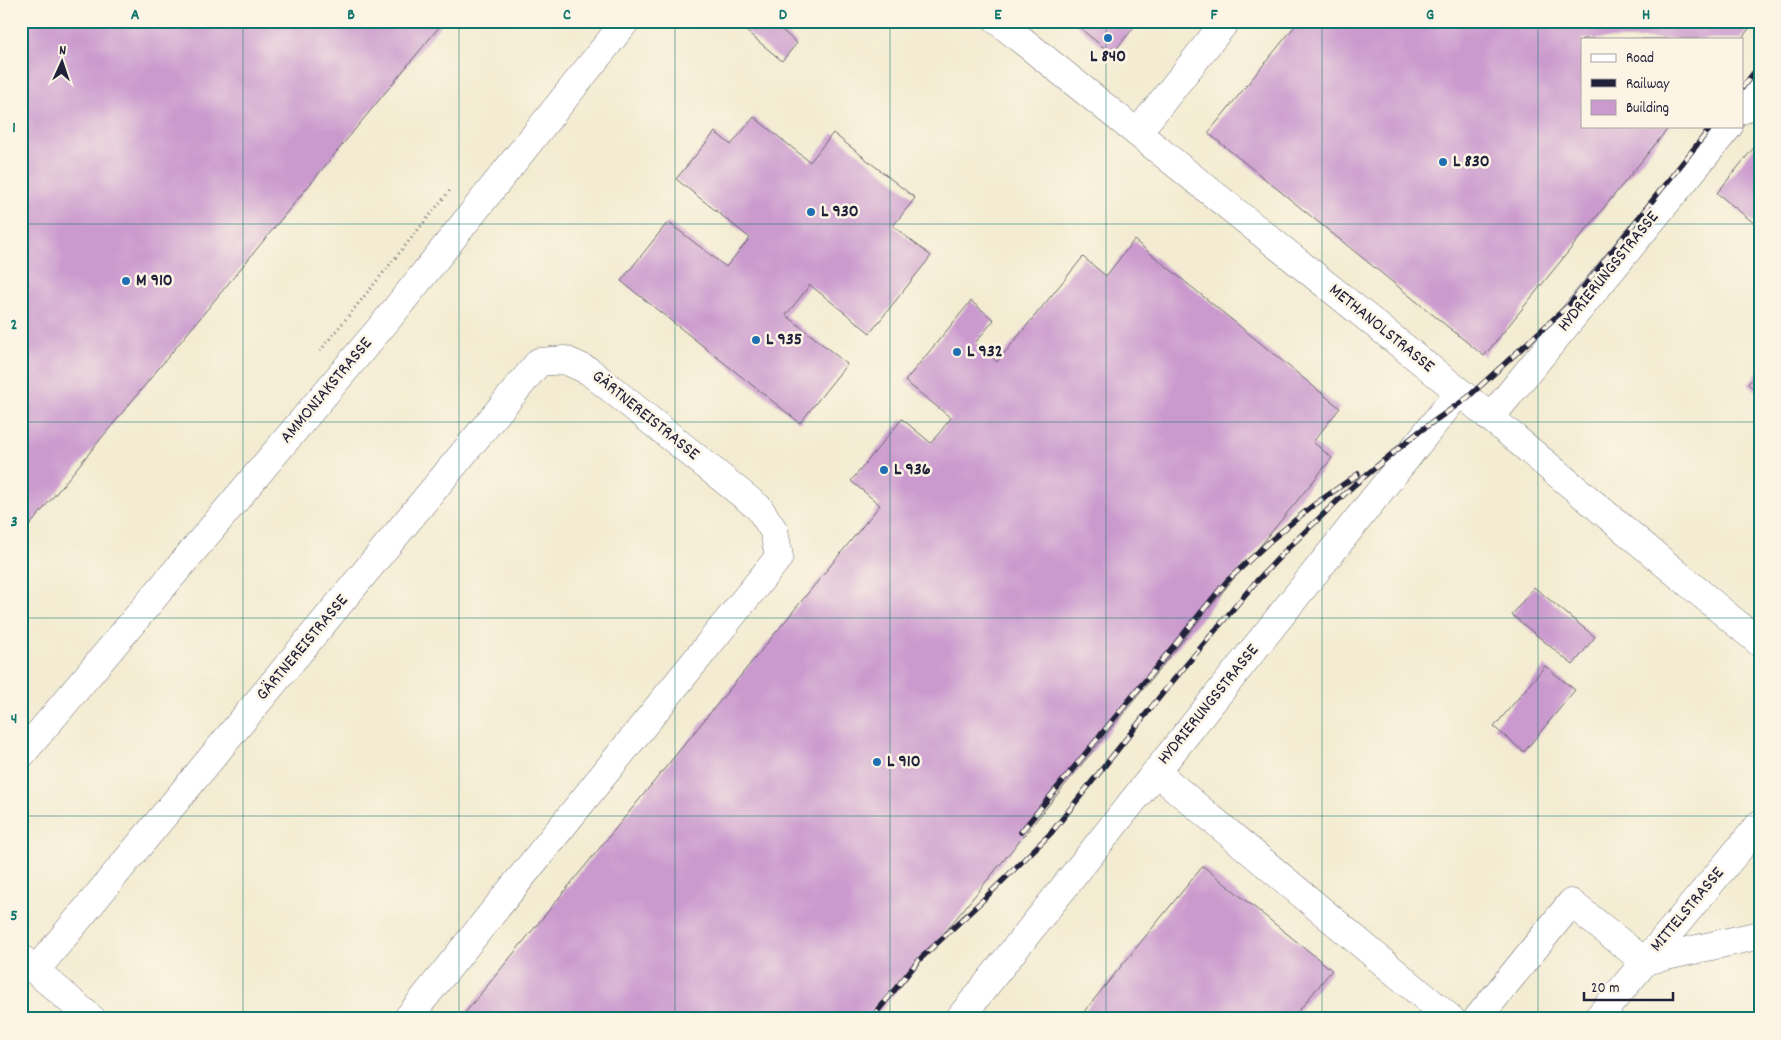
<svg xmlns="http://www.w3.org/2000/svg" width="1781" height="1040" font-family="Dekko,sans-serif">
	<rect width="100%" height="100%" fill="#fcf5e5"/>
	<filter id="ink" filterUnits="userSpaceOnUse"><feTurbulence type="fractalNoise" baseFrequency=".02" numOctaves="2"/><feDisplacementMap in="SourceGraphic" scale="10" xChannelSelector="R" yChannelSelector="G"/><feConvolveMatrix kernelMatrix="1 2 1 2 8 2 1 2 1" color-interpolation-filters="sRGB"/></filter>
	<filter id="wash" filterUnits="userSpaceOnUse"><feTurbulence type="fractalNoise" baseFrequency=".0096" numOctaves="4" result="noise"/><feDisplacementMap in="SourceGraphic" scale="20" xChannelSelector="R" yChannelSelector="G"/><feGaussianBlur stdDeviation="1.12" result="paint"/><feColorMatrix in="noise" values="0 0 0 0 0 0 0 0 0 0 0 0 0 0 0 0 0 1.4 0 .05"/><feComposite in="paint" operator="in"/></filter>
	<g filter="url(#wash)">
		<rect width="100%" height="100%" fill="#f3ecd2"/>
		<g id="blocks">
			<g fill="#ca9ace">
				<path d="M 24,21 L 444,21 L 21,536 L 21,25 Z"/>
				<path d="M 755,21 L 771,21 L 797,43 L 782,61 L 746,31 Z"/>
				<path d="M 1071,21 L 1139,21 L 1112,54 Z"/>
				<path d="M 1299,21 L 1755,21 L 1741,39 L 1582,39 L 1582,126 L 1670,126 L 1484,356 L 1208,133 Z"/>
				<path d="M 754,117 L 810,162 L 833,133 L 915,198 L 893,226 L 931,256 L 870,333 L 810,285 L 786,315 L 847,364 L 800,423 L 621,281 L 668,222 L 726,267 L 750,238 L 676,179 L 715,132 L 731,145 Z"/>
				<path d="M 1760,140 L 1760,228 L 1717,193 Z"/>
				<path d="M 1134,240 L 1340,408 L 1313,442 L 1332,458 L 874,1019 L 460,1019 L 880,505 L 851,481 L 902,419 L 931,443 L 951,418 L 905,381 L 971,301 L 994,320 L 975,343 L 997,362 L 1083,257 L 1106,276 Z"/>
				<path d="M 1760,369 L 1760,394 L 1748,384 Z"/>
				<path d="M 1534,587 L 1595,637 L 1573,665 L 1512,615 Z"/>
				<path d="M 1545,666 L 1575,690 L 1524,752 L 1494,727 Z"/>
				<path d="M 1203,866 L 1332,970 L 1292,1019 L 1078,1019 Z"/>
			</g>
		</g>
	</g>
	<g filter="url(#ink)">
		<use href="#blocks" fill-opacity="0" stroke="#6b6970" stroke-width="1"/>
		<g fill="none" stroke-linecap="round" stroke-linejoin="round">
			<g stroke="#6b6970" stroke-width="29">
				<g id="minor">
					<path d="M 998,21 L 1467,398 L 1760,643"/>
					<path d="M 1742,110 L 1760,89"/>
					<path d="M 1138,132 L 1226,21"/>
					<path d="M 1490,418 L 1729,126"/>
					<path d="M 21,755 L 387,320 L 626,21"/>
					<path d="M 1156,772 L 1451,1019"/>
					<path d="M 22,959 L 92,1019"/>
					<path d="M 1644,961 L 1760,935"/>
					<path d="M 36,970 L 539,362 L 565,360 L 589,371 L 759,508 L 774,531 L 779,557 L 407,1019"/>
					<path d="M 959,1019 L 1459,392"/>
					<path d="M 1477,1019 L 1571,903 L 1644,961"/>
					<path d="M 1597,1019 L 1760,824"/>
				</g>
			</g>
			<path stroke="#6b6970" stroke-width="3" stroke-dasharray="1 4" stroke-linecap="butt" d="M 320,351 L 451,189"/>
			<use href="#minor" stroke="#fff" stroke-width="28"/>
			<g stroke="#22223b" stroke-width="5.5">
				<g id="rail">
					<path d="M 21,26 L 25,21"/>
					<path d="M 1742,88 L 1760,65"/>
					<path d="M 1021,832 L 1227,581 L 1270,541 L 1311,507 L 1358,474"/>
					<path d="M 871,1019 L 918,961 L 984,899 L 1051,833 L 1162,694 L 1254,584 L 1288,548 L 1354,485 L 1420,431 L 1467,398 L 1569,305 L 1712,126"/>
				</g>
			</g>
			<use href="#rail" stroke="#fcf5e5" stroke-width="4" stroke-dasharray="11" stroke-linecap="butt"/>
		</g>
	</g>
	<path fill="none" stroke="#0f766e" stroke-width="1" stroke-opacity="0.55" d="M 243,21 L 243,1019M 459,21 L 459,1019M 675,21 L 675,1019M 890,21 L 890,1019M 1106,21 L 1106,1019M 1322,21 L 1322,1019M 1538,21 L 1538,1019M 21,224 L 1760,224M 21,422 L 1760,422M 21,618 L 1760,618M 21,816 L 1760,816"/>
	<g fill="#1f6fb2" stroke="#fcf5e5" stroke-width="2">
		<circle cx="1108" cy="38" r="5"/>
		<circle cx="1443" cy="162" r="5"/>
		<circle cx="811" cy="212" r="5"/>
		<circle cx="126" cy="281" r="5"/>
		<circle cx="756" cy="340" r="5"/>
		<circle cx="957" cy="352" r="5"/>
		<circle cx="884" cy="470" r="5"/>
		<circle cx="877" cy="762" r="5"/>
	</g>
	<g text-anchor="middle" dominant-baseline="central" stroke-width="5" stroke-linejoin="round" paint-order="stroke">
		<g font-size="18" font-weight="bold" fill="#22223b" stroke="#fcf5e5" text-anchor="start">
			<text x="1108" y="57" text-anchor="middle">L 840</text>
			<text x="1453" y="162">L 830</text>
			<text x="821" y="212">L 930</text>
			<text x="136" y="281">M 910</text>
			<text x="766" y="340">L 935</text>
			<text x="967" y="352">L 932</text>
			<text x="894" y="470">L 936</text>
			<text x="887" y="762">L 910</text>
		</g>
		<g font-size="18" fill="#22223b" stroke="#fcf5e5">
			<text transform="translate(1609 272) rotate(-51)">HYDRIERUNGSSTRASSE</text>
			<text transform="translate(1381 329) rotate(39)">METHANOLSTRASSE</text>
			<text transform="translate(327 391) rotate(-50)">AMMONIAKSTRASSE</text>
			<text transform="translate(645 416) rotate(39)">GÄRTNEREISTRASSE</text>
			<text transform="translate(303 648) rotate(-50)">GÄRTNEREISTRASSE</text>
			<text transform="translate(1209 705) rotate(-51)">HYDRIERUNGSSTRASSE</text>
			<text transform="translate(1688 910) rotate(-50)">MITTELSTRASSE</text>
		</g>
	</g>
	<rect width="1781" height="1040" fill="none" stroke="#fcf5e5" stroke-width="55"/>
	<rect x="1581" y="38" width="162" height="90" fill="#fcf5e5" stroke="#a5a1a1"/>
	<rect x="1591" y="54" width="25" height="8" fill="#ffffff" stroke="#a5a1a1"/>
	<text x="1626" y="62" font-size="15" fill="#22223b">Road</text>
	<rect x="1591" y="79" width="25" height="8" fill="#22223b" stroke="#a5a1a1"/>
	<text x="1626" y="88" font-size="15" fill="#22223b">Railway</text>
	<rect x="1591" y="100" width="25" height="15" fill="#ca9ace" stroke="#a5a1a1"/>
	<text x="1626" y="112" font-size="15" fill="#22223b">Building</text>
	<g transform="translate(62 62) rotate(3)" stroke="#fcf5e5" stroke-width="4" paint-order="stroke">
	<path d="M0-4L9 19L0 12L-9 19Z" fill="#22223b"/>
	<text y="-8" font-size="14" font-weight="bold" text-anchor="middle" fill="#22223b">N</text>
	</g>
	<path d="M1584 992v8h89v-8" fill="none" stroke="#22223b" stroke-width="2.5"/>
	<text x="1591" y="992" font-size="15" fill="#22223b" stroke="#fcf5e5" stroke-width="4" paint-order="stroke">20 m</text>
	<rect x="28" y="28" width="1726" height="984" fill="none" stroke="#0f766e" stroke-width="2"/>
	<g font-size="16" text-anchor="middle" font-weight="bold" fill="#0f766e">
		<text x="135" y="19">A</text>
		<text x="351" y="19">B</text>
		<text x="567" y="19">C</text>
		<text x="783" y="19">D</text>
		<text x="998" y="19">E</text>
		<text x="1214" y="19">F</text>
		<text x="1430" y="19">G</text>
		<text x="1646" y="19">H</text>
		<text x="14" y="132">1</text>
		<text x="14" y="329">2</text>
		<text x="14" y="526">3</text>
		<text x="14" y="723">4</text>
		<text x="14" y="920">5</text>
	</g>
</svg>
